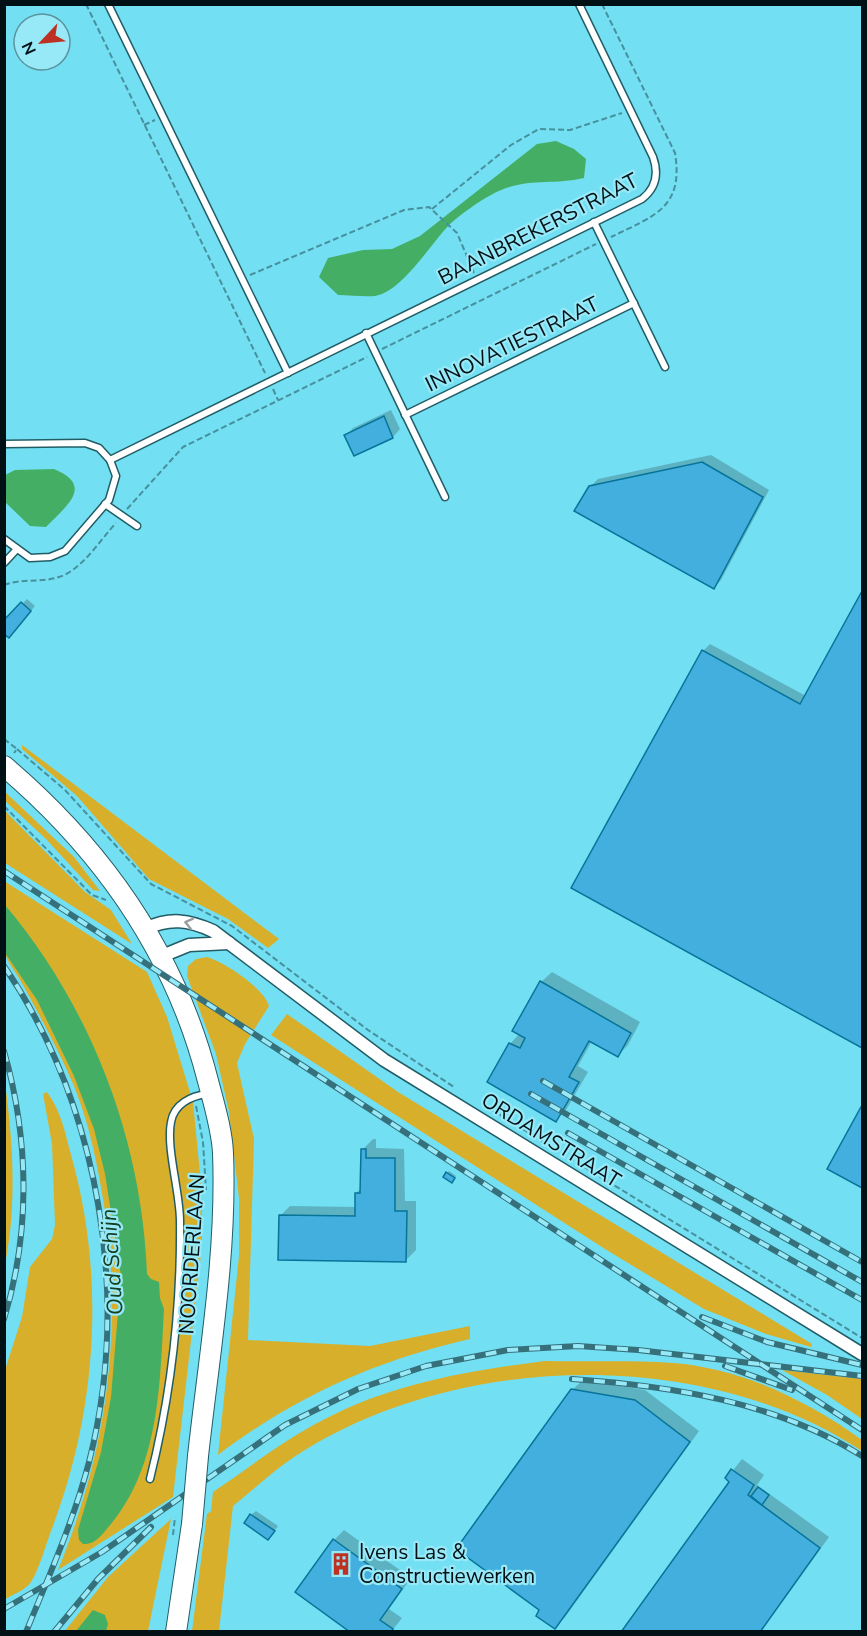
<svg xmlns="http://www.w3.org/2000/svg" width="867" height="1636" font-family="'Nunito Sans',sans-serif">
	<rect width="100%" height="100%" fill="#73dff2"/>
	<g fill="#d8af2a">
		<path d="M 22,745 L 279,939 L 268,948 L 228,919 L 149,879 L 77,796 L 22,749 Z"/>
		<path d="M 4,791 L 74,857 L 100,891 L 93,890 L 46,839 L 5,801 Z"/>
		<path d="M 5,811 L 85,892 L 111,910 L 132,944 L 5,863 Z"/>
		<path d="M 4,881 L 147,972 L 167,1017 L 193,1102 L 202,1194 L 202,1245 L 173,1497 L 58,1570 C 109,1446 125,1320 101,1187 C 95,1153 87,1118 74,1086 C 59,1051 41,1018 23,985 C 18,975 8,963 5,954 C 0,941 5,897 4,881 Z"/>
		<path d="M 207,957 C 224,962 264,988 269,1006 L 245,1044 L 237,1063 L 254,1139 L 248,1340 L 370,1346 L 470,1326 L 470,1339 C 377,1360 294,1397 218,1455 L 239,1256 L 239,1198 L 229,1112 L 216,1054 L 187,976 L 188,966 L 196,959 Z"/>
		<path d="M 287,1014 L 398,1092 L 812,1344 L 811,1347 L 766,1334 L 704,1309 L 605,1249 L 271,1035 Z"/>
		<path d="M 5,1083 C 13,1143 17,1204 5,1264 Z"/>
		<path d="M 47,1092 C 61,1111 65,1132 71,1155 C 106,1277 97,1413 51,1531 C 45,1547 40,1567 31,1582 C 27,1589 12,1595 5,1599 L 5,1370 L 22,1317 L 30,1267 L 52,1239 L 55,1225 L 52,1144 L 43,1094 Z"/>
		<path d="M 545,1361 C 587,1362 631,1360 673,1363 C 741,1368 808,1401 862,1440 L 862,1451 C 703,1346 456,1352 297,1455 C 274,1470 254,1489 233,1506 L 219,1631 L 192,1631 L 207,1514 L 211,1511 L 213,1492 C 250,1467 285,1439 325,1419 C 394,1383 468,1371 545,1361 Z"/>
		<path d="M 782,1370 L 862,1379 L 862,1419 L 827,1395 Z"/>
		<path d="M 171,1519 L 148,1631 L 64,1632 L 108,1577 Z"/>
	</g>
	<g fill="#44af64">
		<path d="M 556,141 L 574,149 L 586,159 L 584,178 C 550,186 525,176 491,195 C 478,202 461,214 450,224 C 432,242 402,292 375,296 C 363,297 350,295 338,295 L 319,277 L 328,258 L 363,250 L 392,249 L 420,236 L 537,144 Z"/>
		<path d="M 54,469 C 95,486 66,506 46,527 L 30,526 L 5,502 L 5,475 L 15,470 Z"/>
		<path d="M 5,905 C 91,1007 142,1139 147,1274 L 151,1279 L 159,1282 L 160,1298 L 164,1309 C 160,1382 160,1465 111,1524 C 103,1533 96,1545 83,1544 L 79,1540 L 78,1530 L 101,1452 L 111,1397 L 121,1276 L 105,1174 L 94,1129 L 74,1076 L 37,1000 L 5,953 Z"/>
		<path d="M 93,1610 L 105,1615 L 108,1624 L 106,1631 L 76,1631 Z"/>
	</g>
	<g fill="#0003">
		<path d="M 391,410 L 400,429 L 393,437 L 355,454 L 346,436 L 353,428 Z"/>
		<path d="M 711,455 L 769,490 L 721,580 L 714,588 L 590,487 L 598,479 Z"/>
		<path d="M 862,594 L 862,1047 L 573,888 L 703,651 L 710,644 L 806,696 Z"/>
		<path d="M 27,599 L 35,606 L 14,631 L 4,623 Z"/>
		<path d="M 552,972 L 640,1022 L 628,1045 L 618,1055 L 592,1041 L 578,1066 L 588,1072 L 566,1110 L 556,1120 L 489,1082 L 510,1044 L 520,1033 L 541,982 Z"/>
		<path d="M 862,1108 L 862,1187 L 830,1168 Z"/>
		<path d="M 373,1139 L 376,1139 L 376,1148 L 404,1149 L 405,1201 L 416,1201 L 416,1250 L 406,1260 L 280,1216 L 290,1206 L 356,1207 L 356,1193 L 362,1188 L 362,1150 Z"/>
		<path d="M 449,1171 L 456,1176 L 454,1179 L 445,1176 Z"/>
		<path d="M 583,1380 L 645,1390 L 699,1431 L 565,1617 L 555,1627 L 572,1390 Z"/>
		<path d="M 742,1459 L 764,1475 L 757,1485 L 829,1537 L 761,1632 L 623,1632 L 731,1482 L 727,1478 Z"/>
		<path d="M 256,1511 L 278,1526 L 273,1533 L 251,1515 Z"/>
		<path d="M 344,1530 L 411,1578 L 389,1609 L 402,1618 L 391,1632 L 353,1632 L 334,1540 Z"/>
	</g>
	<g fill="#43afde" stroke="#07749a" stroke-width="1.5">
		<path d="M 384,416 L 393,438 L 354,456 L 344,435 Z"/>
		<path d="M 702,462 L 763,497 L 714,589 L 574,511 L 589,486 Z"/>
		<path d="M 862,591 L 862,1048 L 571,888 L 702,650 L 800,704 Z"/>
		<path d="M 21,602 L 31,611 L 9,638 L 4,634 L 4,620 Z"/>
		<path d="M 540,981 L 631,1033 L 618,1057 L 589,1041 L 569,1077 L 579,1082 L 556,1122 L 487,1082 L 509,1043 L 520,1048 L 525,1038 L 512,1031 Z"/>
		<path d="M 862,1105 L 862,1188 L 827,1169 Z"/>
		<path d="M 361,1149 L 366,1149 L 366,1158 L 395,1158 L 395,1211 L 407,1211 L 406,1262 L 278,1260 L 279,1215 L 355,1216 L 355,1193 L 360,1193 Z"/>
		<path d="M 446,1172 L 455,1178 L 452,1183 L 443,1177 Z"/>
		<path d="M 571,1389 L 635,1400 L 690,1442 L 555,1629 L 536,1616 L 539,1610 L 456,1549 Z"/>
		<path d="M 731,1469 L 754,1485 L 748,1495 L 820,1548 L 760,1632 L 621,1632 L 729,1482 L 725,1478 Z"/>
		<path d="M 758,1487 L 769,1495 L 762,1505 L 751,1496 Z"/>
		<path d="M 250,1514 L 275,1531 L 268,1540 L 244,1523 Z"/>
		<path d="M 333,1539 L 402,1589 L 380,1620 L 393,1629 L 391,1632 L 350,1632 L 295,1592 Z"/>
	</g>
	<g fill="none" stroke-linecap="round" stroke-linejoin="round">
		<g stroke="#225d66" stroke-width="9">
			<g id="service">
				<path d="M 108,4 L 288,373"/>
				<path d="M 594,222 L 665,367"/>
				<path d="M 366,333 L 445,497"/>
				<path d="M 405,415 L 634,303"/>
				<path d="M 4,444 L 85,443 L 99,448 L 110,460 L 116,476 L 109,500 L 65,551 L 50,557 L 30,558 L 4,539"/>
				<path d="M 110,460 L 642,199 C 656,188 659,174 653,157 L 579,4"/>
				<path d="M 105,504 L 137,526"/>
				<path d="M 4,563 L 17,549"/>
				<path d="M 150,1479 C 171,1395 181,1308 180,1221 C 180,1192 166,1148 171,1122 C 174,1104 191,1096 207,1094"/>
			</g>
		</g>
		<g stroke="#225d66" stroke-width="15">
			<g id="minor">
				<path d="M 145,929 C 170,917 189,920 213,931 L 384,1060 L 862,1354"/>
				<path d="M 162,956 L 189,945 L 229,943"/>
			</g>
		</g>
		<g stroke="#225d66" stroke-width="22">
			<g id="primary">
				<path d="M 4,766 C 103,850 176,955 208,1081 C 214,1104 222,1130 223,1153 C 227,1254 209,1356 198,1456"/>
				<path d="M 176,1632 L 192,1524"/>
			</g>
		</g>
		<g stroke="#47909d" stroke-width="2" stroke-dasharray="6 3" stroke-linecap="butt">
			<path d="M 86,4 L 265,373"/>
			<path d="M 602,4 L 675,153 C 684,208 654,216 611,237"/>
			<path d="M 144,125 L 155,120"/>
			<path d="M 432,209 L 511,145 L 539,129 L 570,130 L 622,113"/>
			<path d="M 250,275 L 404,210 L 429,207 L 457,233 L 474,273"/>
			<path d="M 382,349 L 596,244"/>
			<path d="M 273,389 L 278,400"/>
			<path d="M 127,509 L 183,447 L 367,357"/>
			<path d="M 4,585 C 23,578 41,583 59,577 C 82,570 100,540 116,523"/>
			<path d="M 4,739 L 17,749 L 14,753"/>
			<path d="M 17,749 L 65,790 L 151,884 L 232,926 L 368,1030 L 454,1087"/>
			<path d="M 4,806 L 92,895 L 106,900"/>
			<path d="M 196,1106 L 203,1142 L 206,1190"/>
			<path d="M 492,1110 L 862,1338"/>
		</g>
		<use href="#service" stroke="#fff" stroke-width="6"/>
		<use href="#minor" stroke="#fff" stroke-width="12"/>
		<use href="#primary" stroke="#fff" stroke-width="20"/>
		<g stroke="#35707b" stroke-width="6">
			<g id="rail">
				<path d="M 4,871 L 862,1430"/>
				<path d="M 4,966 C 100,1107 131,1297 89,1462 C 74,1520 49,1576 26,1632"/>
				<path d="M 4,1051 C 29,1139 31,1231 4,1319"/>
				<path d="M 543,1081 L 862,1262"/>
				<path d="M 531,1094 L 862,1282"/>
				<path d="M 568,1133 L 862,1300"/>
				<path d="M 702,1317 L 767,1342 L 862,1365"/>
				<path d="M 725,1366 L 792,1390"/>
				<path d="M 572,1379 C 672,1386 776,1402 862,1456"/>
				<path d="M 4,1609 L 102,1552 L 285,1425 L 358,1389 L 426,1366 L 508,1350 L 578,1346 L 638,1350 L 862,1376"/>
				<path d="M 54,1632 L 98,1579 L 151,1527"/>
			</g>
		</g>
		<use href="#rail" stroke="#97e9f8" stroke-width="4" stroke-dasharray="11" stroke-linecap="butt"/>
		<g stroke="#225d66" stroke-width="22" stroke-linecap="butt">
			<path id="primary-bridge" d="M 192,1524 L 198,1456"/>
		</g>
		<path stroke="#47909d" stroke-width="2" stroke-dasharray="6 3" stroke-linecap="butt" d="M 173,1535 L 175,1517"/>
		<use href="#primary-bridge" stroke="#fff" stroke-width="20"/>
	</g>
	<defs><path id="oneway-chevron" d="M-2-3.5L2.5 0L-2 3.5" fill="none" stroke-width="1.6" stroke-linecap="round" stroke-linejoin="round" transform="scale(1.5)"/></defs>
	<use stroke="#999fa1" href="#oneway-chevron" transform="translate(189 923) rotate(-167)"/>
	<defs>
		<g id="building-bare" transform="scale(1.8)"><path d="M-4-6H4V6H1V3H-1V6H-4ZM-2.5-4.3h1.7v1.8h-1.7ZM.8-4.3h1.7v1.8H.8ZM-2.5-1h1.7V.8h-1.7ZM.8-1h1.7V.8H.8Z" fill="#be3122" stroke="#97e9f8" stroke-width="2.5" paint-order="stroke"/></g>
	</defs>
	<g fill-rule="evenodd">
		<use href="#building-bare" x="341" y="1564"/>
	</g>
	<g text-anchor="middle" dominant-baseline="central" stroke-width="4.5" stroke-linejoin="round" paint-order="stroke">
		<g font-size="21" fill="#001014" stroke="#97e9f8">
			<text transform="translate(538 229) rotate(-27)">BAANBREKERSTRAAT</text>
			<text transform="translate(512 344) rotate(-26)">INNOVATIESTRAAT</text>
			<text transform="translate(551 1140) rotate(32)">ORDAMSTRAAT</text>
			<text transform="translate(192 1254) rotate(-86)">NOORDERLAAN</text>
		</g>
		<g font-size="21" fill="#001014" stroke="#97e9f8" text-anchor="start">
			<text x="359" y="1552">Ivens Las &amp;<tspan x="359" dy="24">Constructiewerken</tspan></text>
		</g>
		<g font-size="22" font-style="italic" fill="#154021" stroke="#97e9f8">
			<text transform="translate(112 1262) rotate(-94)">Oud Schijn</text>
		</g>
	</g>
	<rect width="867" height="1636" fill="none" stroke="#001014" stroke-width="12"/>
	<g transform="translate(42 42) rotate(244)"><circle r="28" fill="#97e9f8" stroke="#5b929d" stroke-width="1.5"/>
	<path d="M0-4.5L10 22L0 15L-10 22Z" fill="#be3122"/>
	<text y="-9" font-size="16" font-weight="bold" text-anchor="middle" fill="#001014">N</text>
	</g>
</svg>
